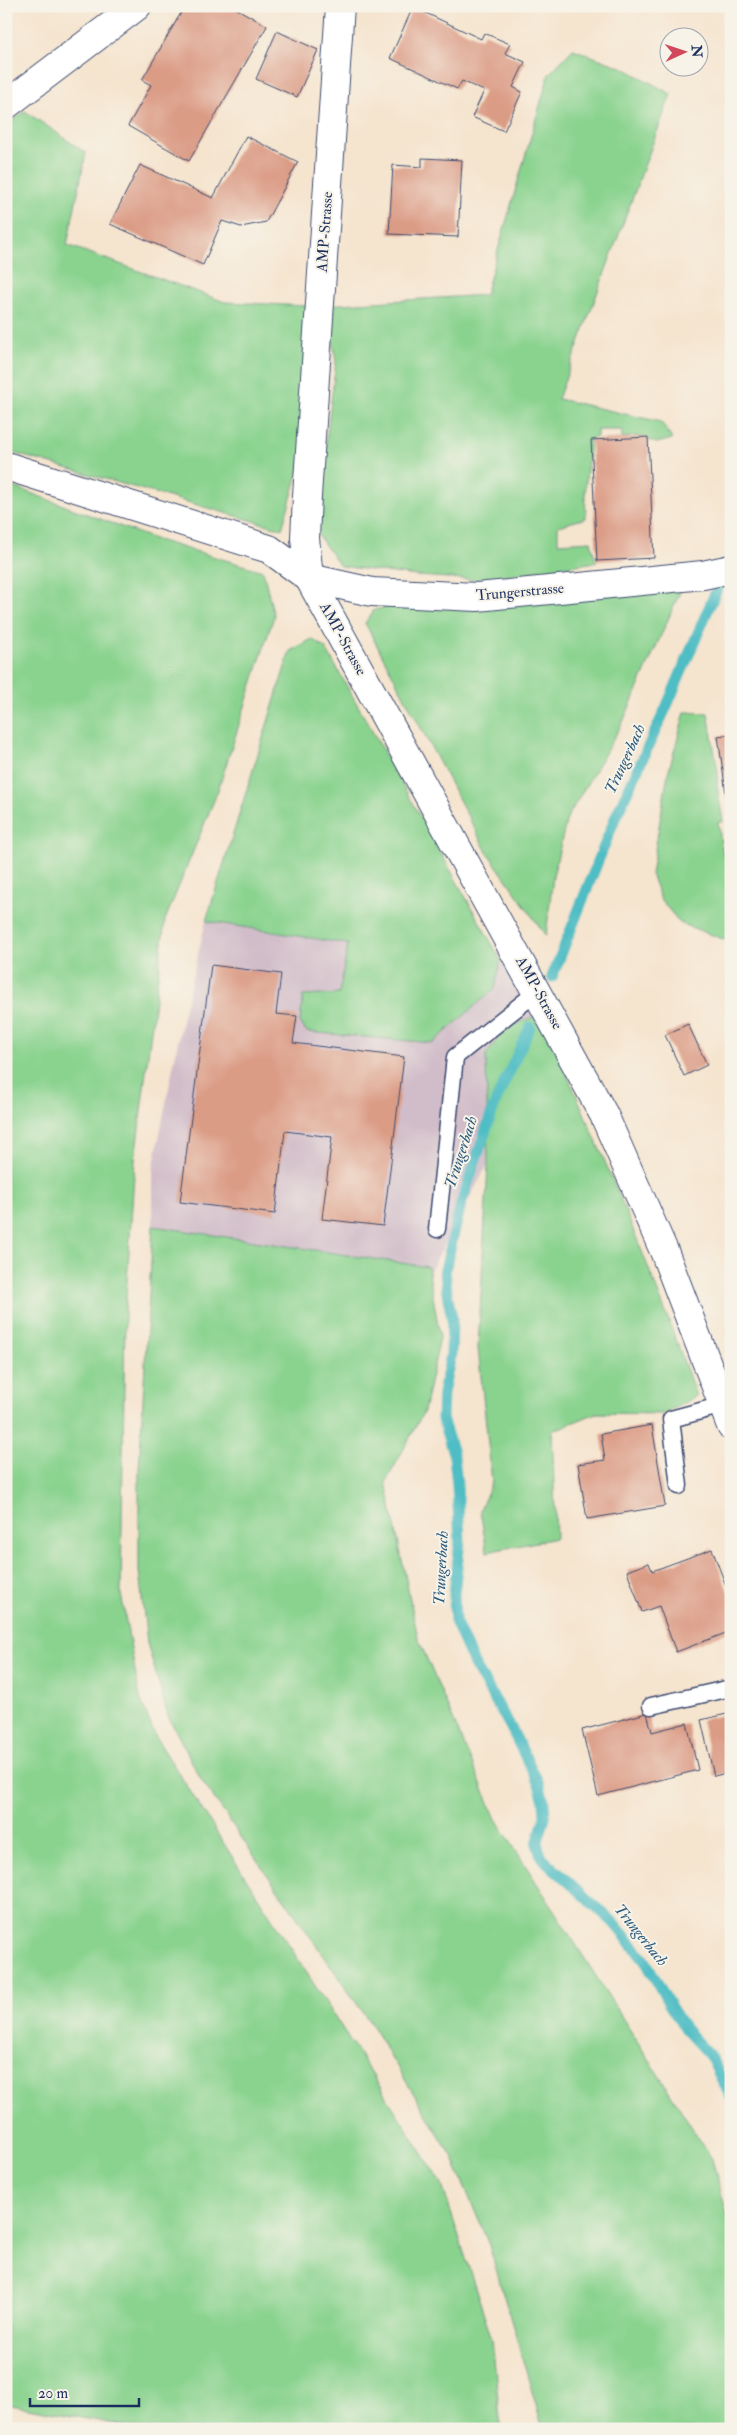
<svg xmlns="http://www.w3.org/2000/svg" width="737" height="2435" font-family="'IM FELL Double Pica',serif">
	<rect width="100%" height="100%" fill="#f7f3e8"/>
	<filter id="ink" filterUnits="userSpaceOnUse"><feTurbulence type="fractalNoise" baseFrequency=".02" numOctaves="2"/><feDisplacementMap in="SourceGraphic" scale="10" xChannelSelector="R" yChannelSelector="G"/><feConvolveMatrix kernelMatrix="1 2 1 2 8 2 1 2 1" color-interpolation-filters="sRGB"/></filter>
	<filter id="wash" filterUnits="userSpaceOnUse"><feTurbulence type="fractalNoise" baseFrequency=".0096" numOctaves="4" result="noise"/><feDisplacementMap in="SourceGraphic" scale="20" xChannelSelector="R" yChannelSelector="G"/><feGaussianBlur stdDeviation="1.12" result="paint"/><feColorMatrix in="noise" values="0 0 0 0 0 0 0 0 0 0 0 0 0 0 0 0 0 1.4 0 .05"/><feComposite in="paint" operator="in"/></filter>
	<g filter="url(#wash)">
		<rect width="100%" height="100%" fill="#f5e4ce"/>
		<path fill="#d1bdc9" d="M 206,921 L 348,944 L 339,994 L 495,988 L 501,960 L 540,1014 L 488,1164 L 429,1273 L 153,1226 L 153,1169 L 183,1016 Z"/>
		<g fill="#8ad38f" stroke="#528176">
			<path d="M 573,49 L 624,68 L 671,94 L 558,399 L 661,422 L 672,439 L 657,443 L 636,436 L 622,438 L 622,430 L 597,430 L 597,437 L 590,439 L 585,491 L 586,518 L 558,526 L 558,543 L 591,541 L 596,562 L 480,580 L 417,576 L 340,566 L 315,531 L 336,361 L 326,305 L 485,295 L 549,74 Z"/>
			<path d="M 25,111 L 86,153 L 67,245 L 225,302 L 307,306 L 303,457 L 282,529 L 6,451 L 6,126 Z"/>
			<path d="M 6,484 L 157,540 L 263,571 L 274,616 L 217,793 L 165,920 L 135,1159 L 125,1313 L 121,1594 L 140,1698 L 156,1738 L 441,2182 L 492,2339 L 501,2429 L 142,2429 L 6,2404 Z"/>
			<path d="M 681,590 L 622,724 L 567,818 L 553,876 L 546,936 L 487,852 L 365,623 L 374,610 L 392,606 Z"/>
			<path d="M 312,639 L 326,649 L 501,960 L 495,988 L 433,1043 L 307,1032 L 300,1023 L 303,996 L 339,994 L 348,944 L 206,921 L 290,651 Z"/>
			<path d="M 685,712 L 708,713 L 718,772 L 717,785 L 723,822 L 718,822 L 723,855 L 731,854 L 731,942 L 680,923 L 661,900 L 651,874 L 668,773 Z"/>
			<path d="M 540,1014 C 597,1140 651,1266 696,1396 L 664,1414 L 596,1413 L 552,1431 L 556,1538 L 487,1552 L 480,1510 L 492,1482 L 478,1348 L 488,1164 L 486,1055 L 505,1029 Z"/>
			<path d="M 153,1226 L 428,1267 L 440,1337 L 424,1411 L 386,1482 L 418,1638 L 496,1819 L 712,2159 L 731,2229 L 731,2429 L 543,2429 L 489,2245 L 452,2156 L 369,2021 L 202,1781 L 168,1716 L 147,1643 L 139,1571 L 139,1469 Z"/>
		</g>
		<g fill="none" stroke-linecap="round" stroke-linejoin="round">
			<g stroke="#4fbdc4" stroke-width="11">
				<path d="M 552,977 L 616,816 L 666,708 L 731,556"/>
				<path d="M 530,1027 L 495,1103 L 461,1204 L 445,1270 L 447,1293 L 452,1318 L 451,1355 L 443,1393 L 442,1419 L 454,1456 L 457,1485 L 460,1541 L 454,1593 L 455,1621 L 474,1664 L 510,1726 L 539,1784 L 544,1801 L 545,1817 L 537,1844 L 542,1858 L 614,1923 L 645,1960 L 669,2004 L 685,2029 L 710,2056 L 731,2098"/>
			</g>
		</g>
		<g id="blocks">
			<g fill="#db9c86">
				<path d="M 185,6 L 232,6 L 267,26 L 189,161 L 128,126 L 151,85 L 142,80 Z"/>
				<path d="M 413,7 L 481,39 L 484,33 L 510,44 L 505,53 L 525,62 L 513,87 L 522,92 L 504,131 L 472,117 L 484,91 L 462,81 L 457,89 L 390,58 Z"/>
				<path d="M 277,31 L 318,50 L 297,97 L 256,79 Z"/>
				<path d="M 246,136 L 298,162 L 266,222 L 241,227 L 222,221 L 203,265 L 110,224 L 140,165 L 213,198 Z"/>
				<path d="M 422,158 L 462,160 L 458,237 L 389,234 L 393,165 L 422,167 Z"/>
				<path d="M 648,437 L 654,558 L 597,561 L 591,440 Z"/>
				<path d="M 731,734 L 731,822 L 730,822 L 718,736 Z"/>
				<path d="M 211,965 L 281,974 L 276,1014 L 297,1016 L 293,1043 L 404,1057 L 383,1226 L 322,1219 L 332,1137 L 285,1131 L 275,1214 L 180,1202 Z"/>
				<path d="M 688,1024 L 707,1065 L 684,1076 L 665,1035 Z"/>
				<path d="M 652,1425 L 665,1506 L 587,1519 L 578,1464 L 605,1460 L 601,1434 Z"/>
				<path d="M 712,1549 L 731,1599 L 731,1631 L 676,1652 L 659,1606 L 642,1612 L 627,1571 L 649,1563 L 652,1571 Z"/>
				<path d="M 647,1713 L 652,1732 L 687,1723 L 698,1770 L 598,1796 L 582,1730 Z"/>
				<path d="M 731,1713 L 731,1772 L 714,1776 L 701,1720 Z"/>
			</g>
		</g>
	</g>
	<g filter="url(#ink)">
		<use href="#blocks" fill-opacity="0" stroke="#3c4a6f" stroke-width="1"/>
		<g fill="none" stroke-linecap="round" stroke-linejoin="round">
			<g stroke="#3c4a6f" stroke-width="19">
				<g id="service">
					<path d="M 437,1229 L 455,1057 L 538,991"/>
					<path d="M 679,1486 L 671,1419 L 723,1405"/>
					<path d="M 651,1706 L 731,1688"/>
				</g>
			</g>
			<g stroke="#3c4a6f" stroke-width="30">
				<g id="minor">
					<path d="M 340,6 L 307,496 L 305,538 L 309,578 L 604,1115 L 664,1251 L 731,1426"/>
					<path d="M 6,105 L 137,6"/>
					<path d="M 6,466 L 269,549 L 309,578 L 372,592 L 477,597 L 703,575 L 731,569"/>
				</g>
			</g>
			<use href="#service" stroke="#fff" stroke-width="16"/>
			<use href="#minor" stroke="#fff" stroke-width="28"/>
		</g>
	</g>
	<g text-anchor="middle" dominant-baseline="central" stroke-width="4" stroke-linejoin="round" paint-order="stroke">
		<g font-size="15" fill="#1b2f5e" stroke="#f7f3e8">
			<text transform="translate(325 232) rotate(-86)">AMP-Strasse</text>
			<text transform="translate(520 592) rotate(-5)">Trungerstrasse</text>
			<text transform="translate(343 639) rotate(61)">AMP-Strasse</text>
			<text transform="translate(539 993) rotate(61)">AMP-Strasse</text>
		</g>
		<g font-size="16" font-style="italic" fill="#2b5a7d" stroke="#f7f3e8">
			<text transform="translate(625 759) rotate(-65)">Trungerbach</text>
			<text transform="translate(461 1152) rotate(-72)">Trungerbach</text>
			<text transform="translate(441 1568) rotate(-87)">Trungerbach</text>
			<text transform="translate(641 1935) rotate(51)">Trungerbach</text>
		</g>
	</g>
	<rect width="737" height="2435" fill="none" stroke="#f7f3e8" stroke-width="25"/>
	<g transform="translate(684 52) rotate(87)"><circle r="24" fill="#f7f3e8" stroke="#9fa5b1"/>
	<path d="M0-4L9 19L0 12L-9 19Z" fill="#d1495b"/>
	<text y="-8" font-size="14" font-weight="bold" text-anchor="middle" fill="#1b2f5e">N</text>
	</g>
	<path d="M30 2398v8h109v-8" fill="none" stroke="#1b2f5e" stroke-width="2.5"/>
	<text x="38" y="2398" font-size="15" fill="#1b2f5e" stroke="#f7f3e8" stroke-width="4" paint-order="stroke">20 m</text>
</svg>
